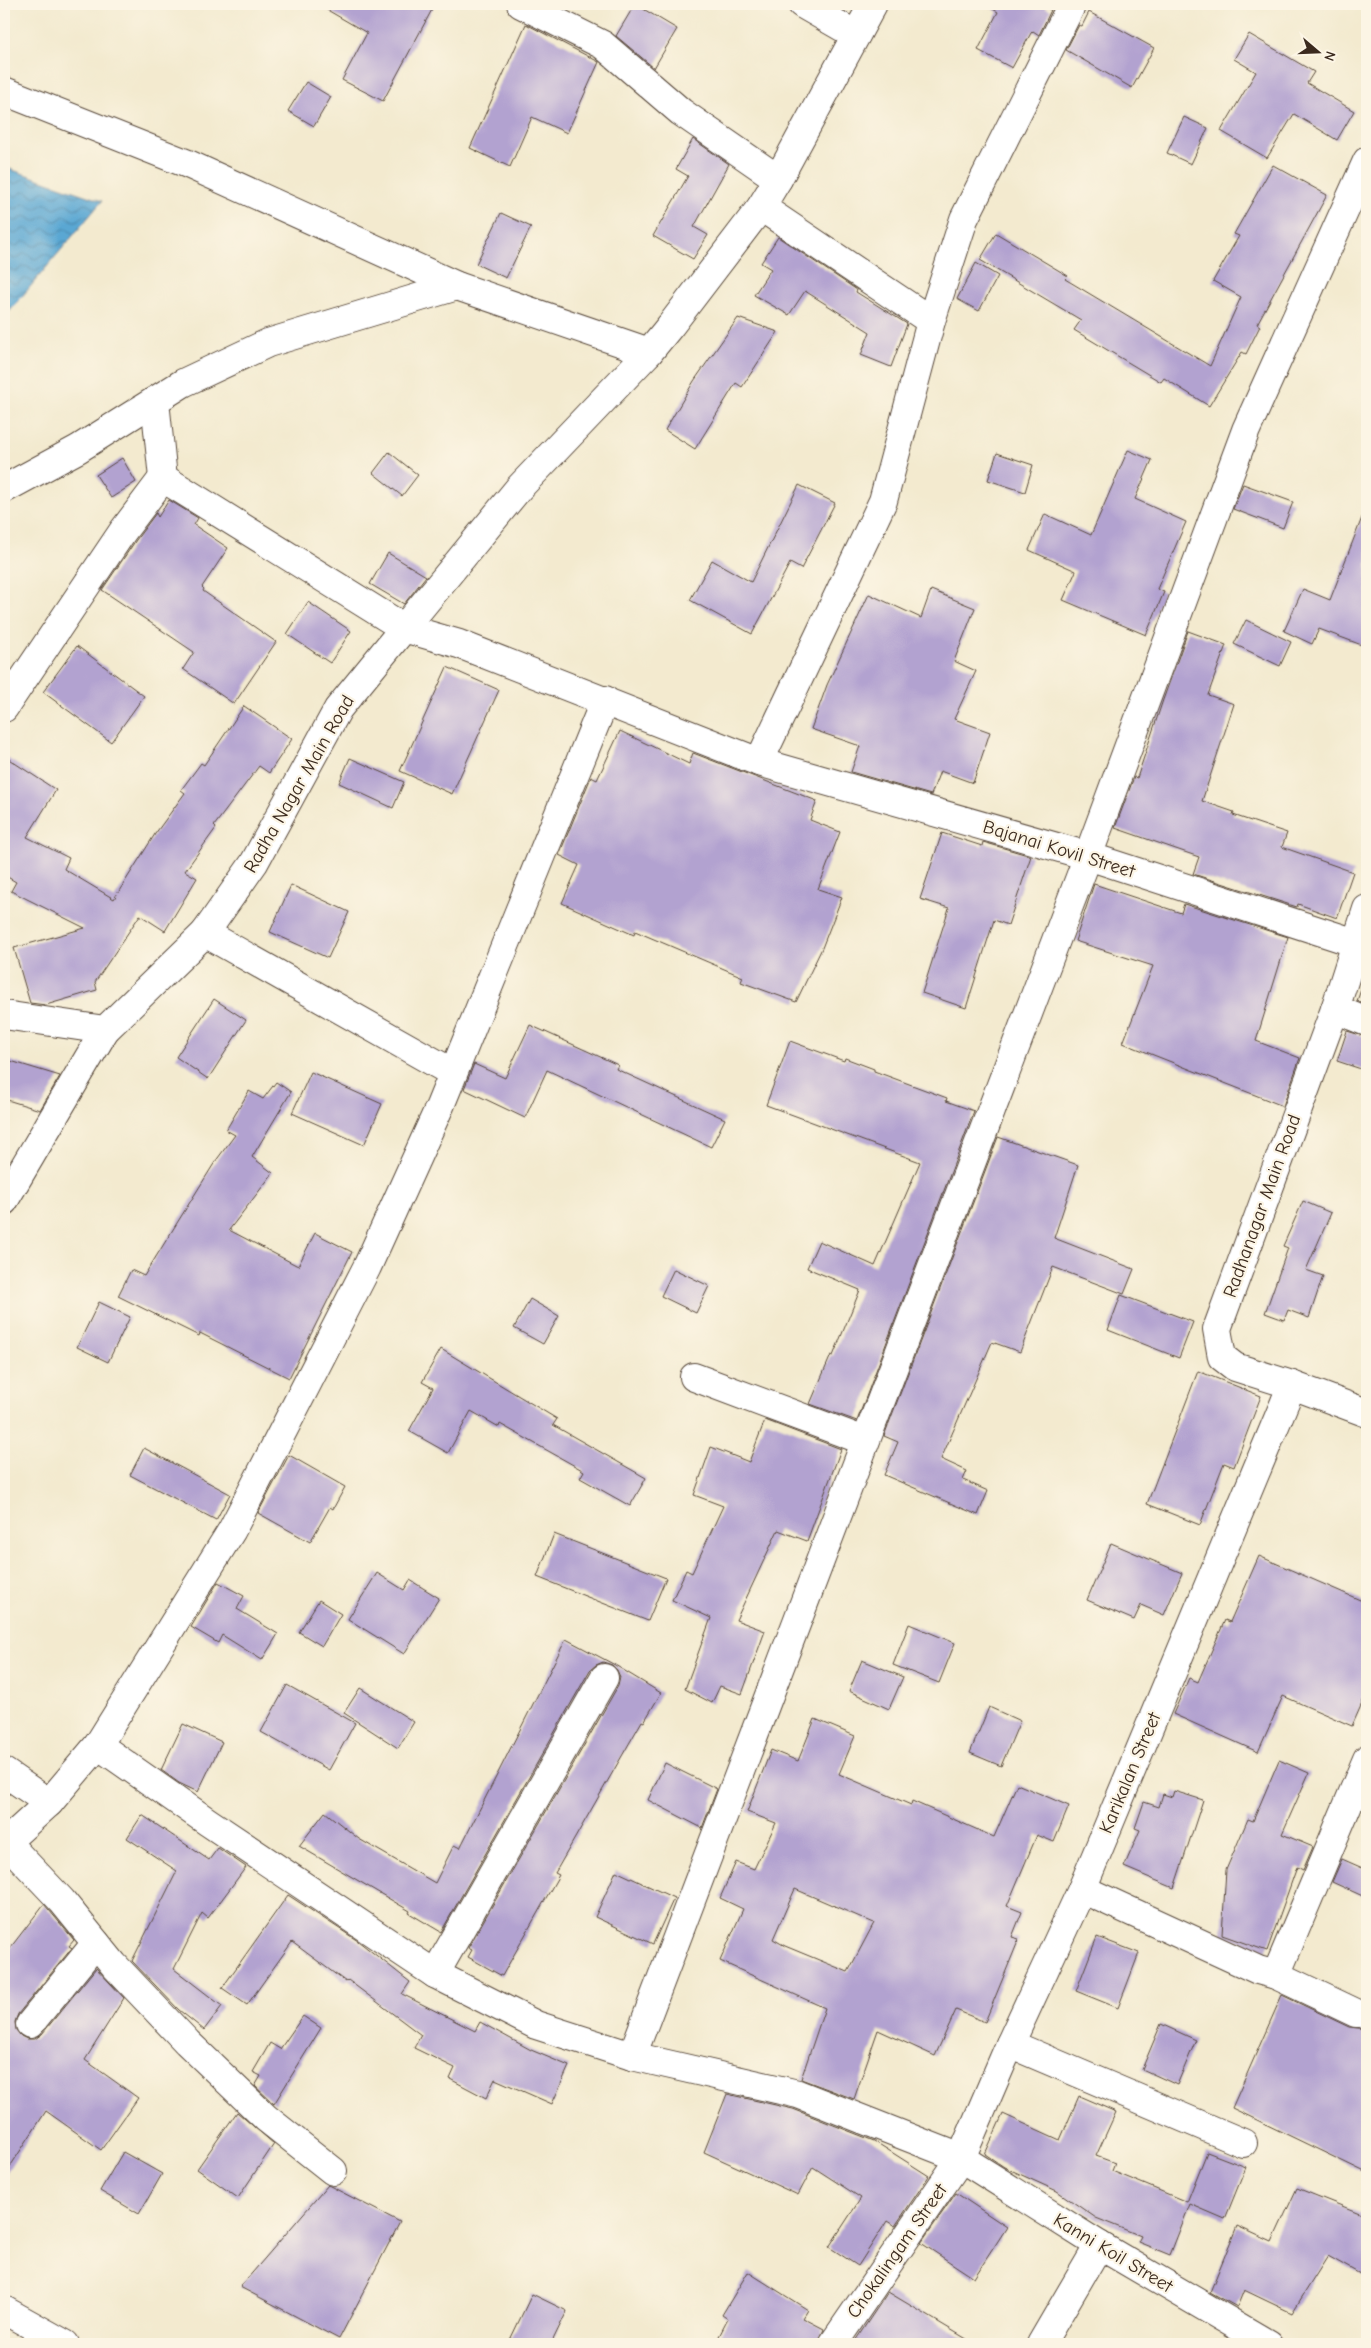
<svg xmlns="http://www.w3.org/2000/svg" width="1371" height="2348" font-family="'Comic Neue',sans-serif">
	<defs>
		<pattern id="water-waves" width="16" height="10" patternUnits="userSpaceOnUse" patternTransform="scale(1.25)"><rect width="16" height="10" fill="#5aa7d3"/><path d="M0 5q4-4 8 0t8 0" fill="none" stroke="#4c88ab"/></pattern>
	</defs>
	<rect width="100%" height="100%" fill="#fcf5e5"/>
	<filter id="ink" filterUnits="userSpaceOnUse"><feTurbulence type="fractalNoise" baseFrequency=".02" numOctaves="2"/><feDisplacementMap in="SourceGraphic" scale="10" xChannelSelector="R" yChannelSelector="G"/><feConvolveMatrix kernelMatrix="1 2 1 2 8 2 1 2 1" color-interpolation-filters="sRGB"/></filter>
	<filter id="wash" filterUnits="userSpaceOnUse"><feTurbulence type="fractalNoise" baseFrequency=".0096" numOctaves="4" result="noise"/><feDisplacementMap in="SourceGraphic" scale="20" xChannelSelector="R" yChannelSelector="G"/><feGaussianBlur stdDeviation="1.12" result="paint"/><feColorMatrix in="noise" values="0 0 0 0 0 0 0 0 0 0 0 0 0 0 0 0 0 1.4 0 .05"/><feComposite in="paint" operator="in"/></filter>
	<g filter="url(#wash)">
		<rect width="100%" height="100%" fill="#f3eacf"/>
		<path fill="url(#water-waves)" stroke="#4a6878" d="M 4,167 L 102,201 L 4,318 Z"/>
		<g id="blocks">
			<g fill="#b2a2d0" fill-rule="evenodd">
				<path d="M 317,4 L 435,4 L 383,101 L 342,80 L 367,33 Z"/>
				<path d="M 635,4 L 677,29 L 654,68 L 616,36 Z"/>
				<path d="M 984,4 L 1047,4 L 1045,7 L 1051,10 L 1039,35 L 1033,31 L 1031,33 L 1012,68 L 978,50 L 998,12 Z"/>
				<path d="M 1089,12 L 1154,48 L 1132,88 L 1066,50 L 1079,25 L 1082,26 Z"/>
				<path d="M 526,24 L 599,62 L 567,133 L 532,117 L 510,167 L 470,148 Z"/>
				<path d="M 1249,34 L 1314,72 L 1307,83 L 1354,111 L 1337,140 L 1294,114 L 1267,158 L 1221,131 L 1256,72 L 1234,59 Z"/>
				<path d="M 306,82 L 331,97 L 314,126 L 288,111 Z"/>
				<path d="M 1184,117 L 1208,128 L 1191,164 L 1167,153 Z"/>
				<path d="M 693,139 L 729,164 L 694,227 L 708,235 L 693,259 L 653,236 L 688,176 L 676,169 Z"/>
				<path d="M 1273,165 L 1327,195 L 1257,324 L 1260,326 L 1246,354 L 1242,352 L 1209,406 L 1164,378 L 1161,382 L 1074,330 L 1081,320 L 980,260 L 996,233 L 1068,276 L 1065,279 L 1210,366 L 1241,297 L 1213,281 L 1239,236 L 1234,234 Z"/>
				<path d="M 501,213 L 531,227 L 506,278 L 476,264 Z"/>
				<path d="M 778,237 L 857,290 L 856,292 L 907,324 L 891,367 L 861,355 L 870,332 L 805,291 L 789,315 L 754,295 L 771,269 L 761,263 Z"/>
				<path d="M 976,263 L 998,276 L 979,311 L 957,299 Z"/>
				<path d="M 738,318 L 778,332 L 742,387 L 736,383 L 695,449 L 665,430 L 694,381 Z"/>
				<path d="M 1128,450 L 1152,460 L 1135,499 L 1186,522 L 1157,589 L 1164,592 L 1146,635 L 1063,600 L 1076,571 L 1029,550 L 1045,514 L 1091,535 Z"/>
				<path d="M 389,452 L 418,475 L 402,496 L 373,473 Z"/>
				<path d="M 997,453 L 1033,465 L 1025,492 L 988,480 Z"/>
				<path d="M 122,458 L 136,482 L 111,498 L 96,475 Z"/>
				<path d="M 1243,484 L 1293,502 L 1283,528 L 1233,509 Z"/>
				<path d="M 799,485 L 835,503 L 801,569 L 790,563 L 752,634 L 690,600 L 712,560 L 751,582 Z"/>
				<path d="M 169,500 L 198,518 L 194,525 L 228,548 L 202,587 L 204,589 L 203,591 L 276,642 L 234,704 L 183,669 L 194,652 L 102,590 L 136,540 L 156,513 L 158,517 Z"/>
				<path d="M 1365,510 L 1367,511 L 1367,647 L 1319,629 L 1312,644 L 1284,631 L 1303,589 L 1330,600 Z"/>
				<path d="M 388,553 L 426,576 L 404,604 L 370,584 Z"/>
				<path d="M 931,590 L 975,608 L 954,661 L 976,671 L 954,719 L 990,732 L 973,783 L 940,771 L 931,795 L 851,772 L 860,746 L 811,729 L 827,685 L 869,594 L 921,618 Z"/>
				<path d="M 308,602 L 351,631 L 330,663 L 287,634 Z"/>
				<path d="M 1246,620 L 1291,642 L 1280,666 L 1234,644 Z"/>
				<path d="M 1188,631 L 1226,645 L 1208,695 L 1234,704 L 1202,801 L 1234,812 L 1233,815 L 1287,833 L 1282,847 L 1353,872 L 1337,918 L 1298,904 L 1297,907 L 1193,874 L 1199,857 L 1115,828 L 1134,777 L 1137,778 L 1163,700 Z"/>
				<path d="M 77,646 L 144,696 L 111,742 L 43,692 Z"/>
				<path d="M 447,667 L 499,690 L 452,794 L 400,771 Z"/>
				<path d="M 244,706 L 292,739 L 269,773 L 259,766 L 214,826 L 216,828 L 185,871 L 197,878 L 165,931 L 140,915 L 95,982 L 97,990 L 46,1005 L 30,1003 L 14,948 L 85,928 L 11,891 L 16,882 L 4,875 L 4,756 L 56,790 L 27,837 L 69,858 L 64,869 L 114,899 L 155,834 L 185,793 L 181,790 L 201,763 L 204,765 Z"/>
				<path d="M 620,731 L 689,764 L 693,753 L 817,801 L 810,820 L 840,832 L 818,889 L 842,897 L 822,948 L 796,1002 L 741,982 L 743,977 L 635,931 L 634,935 L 562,903 L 579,865 L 559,855 L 591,777 L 597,780 Z"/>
				<path d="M 350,758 L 404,782 L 393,808 L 339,783 Z"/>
				<path d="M 942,833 L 982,846 L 983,842 L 1031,856 L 1008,925 L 994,920 L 966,1008 L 922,993 L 949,908 L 920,899 Z"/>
				<path d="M 1094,884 L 1181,913 L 1184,904 L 1288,937 L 1256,1041 L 1300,1058 L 1283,1106 L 1123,1043 L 1153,966 L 1075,941 Z"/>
				<path d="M 291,885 L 349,912 L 328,958 L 270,932 Z"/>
				<path d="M 1363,984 L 1367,985 L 1367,1005 L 1357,1001 Z"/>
				<path d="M 214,999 L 246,1020 L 208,1079 L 176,1057 Z"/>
				<path d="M 530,1025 L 618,1065 L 616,1069 L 725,1119 L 711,1147 L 547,1070 L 525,1118 L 464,1089 L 474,1064 L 505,1078 Z"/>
				<path d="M 1347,1031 L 1367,1037 L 1367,1071 L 1337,1061 Z"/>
				<path d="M 790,1041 L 844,1061 L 845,1058 L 874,1069 L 874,1071 L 947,1098 L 946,1101 L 974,1111 L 857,1421 L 810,1404 L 831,1355 L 833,1356 L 860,1290 L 807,1268 L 819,1241 L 875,1266 L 920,1162 L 766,1105 Z"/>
				<path d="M 4,1059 L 60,1076 L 40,1110 L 4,1099 Z"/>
				<path d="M 311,1072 L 382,1104 L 364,1145 L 292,1113 Z"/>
				<path d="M 276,1082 L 291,1092 L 252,1157 L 273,1173 L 229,1230 L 298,1266 L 315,1233 L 352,1252 L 289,1378 L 200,1333 L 199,1336 L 118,1296 L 131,1270 L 144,1276 L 215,1162 L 235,1135 L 226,1130 L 249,1091 L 263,1099 Z"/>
				<path d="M 998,1137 L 1078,1165 L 1054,1238 L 1134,1269 L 1124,1294 L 1053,1267 L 1020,1352 L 992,1342 L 941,1459 L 967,1471 L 963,1480 L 988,1491 L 978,1515 L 884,1475 L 898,1442 L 884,1436 Z"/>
				<path d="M 1303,1201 L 1331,1213 L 1306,1270 L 1323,1276 L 1309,1318 L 1288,1310 L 1284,1320 L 1265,1313 L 1288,1248 L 1283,1246 Z"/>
				<path d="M 674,1269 L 709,1286 L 696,1313 L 661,1296 Z"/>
				<path d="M 1121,1295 L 1193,1322 L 1179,1358 L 1108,1330 Z"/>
				<path d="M 530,1299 L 559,1316 L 543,1344 L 514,1328 Z"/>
				<path d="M 99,1302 L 130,1317 L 108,1362 L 77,1347 Z"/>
				<path d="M 441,1349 L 557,1419 L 553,1425 L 646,1478 L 630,1506 L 580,1478 L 584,1471 L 500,1424 L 499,1427 L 471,1411 L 448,1453 L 409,1431 L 433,1388 L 422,1382 Z"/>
				<path d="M 1198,1371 L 1261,1396 L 1234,1467 L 1224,1463 L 1200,1525 L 1147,1504 Z"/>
				<path d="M 765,1420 L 841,1449 L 807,1541 L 778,1530 L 736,1620 L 765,1631 L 742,1694 L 720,1686 L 712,1703 L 685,1689 L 711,1618 L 672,1600 L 686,1570 L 692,1573 L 723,1506 L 694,1495 L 711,1447 L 749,1462 Z"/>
				<path d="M 144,1448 L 230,1494 L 216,1520 L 130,1475 Z"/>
				<path d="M 289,1455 L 345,1487 L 333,1509 L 330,1507 L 310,1542 L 258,1513 Z"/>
				<path d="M 554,1534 L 666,1578 L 648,1621 L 537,1577 Z"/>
				<path d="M 1111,1543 L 1182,1573 L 1164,1615 L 1141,1605 L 1134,1620 L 1087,1600 Z"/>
				<path d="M 1259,1556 L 1367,1603 L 1367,1692 L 1352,1726 L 1283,1696 L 1258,1752 L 1173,1714 L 1189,1678 L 1198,1682 L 1225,1620 L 1230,1622 Z"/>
				<path d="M 377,1573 L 404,1590 L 410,1580 L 439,1598 L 404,1654 L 348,1619 Z"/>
				<path d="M 218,1582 L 244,1596 L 237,1609 L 278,1634 L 262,1660 L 222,1635 L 218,1643 L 191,1627 Z"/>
				<path d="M 319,1600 L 341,1614 L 322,1646 L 299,1632 Z"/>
				<path d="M 909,1624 L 955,1643 L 939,1683 L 893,1665 Z"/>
				<path d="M 566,1639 L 615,1665 L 661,1693 L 644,1722 L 642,1721 L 555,1873 L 559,1875 L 502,1976 L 468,1957 L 472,1950 L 468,1948 L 618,1686 L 620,1677 L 617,1670 L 612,1665 L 603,1662 L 596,1665 L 590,1670 L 441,1932 L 409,1913 L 410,1911 L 299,1846 L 325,1812 L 359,1839 L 435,1883 L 454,1845 L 460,1848 Z"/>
				<path d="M 862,1660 L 903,1677 L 889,1709 L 849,1691 Z"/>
				<path d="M 287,1685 L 355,1723 L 329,1770 L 261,1732 Z"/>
				<path d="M 360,1688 L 414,1722 L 398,1748 L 344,1713 Z"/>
				<path d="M 989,1707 L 1020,1721 L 1001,1766 L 970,1753 Z"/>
				<path d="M 815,1719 L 855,1736 L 839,1774 L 911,1805 L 912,1801 L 994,1837 L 1017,1784 L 1069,1806 L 1054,1842 L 1037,1835 L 1007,1906 L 1022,1912 L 1012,1937 L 1019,1939 L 985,2022 L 956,2010 L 935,2056 L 878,2030 L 854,2099 L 801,2079 L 825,2008 L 720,1961 L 743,1909 L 720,1898 L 736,1862 L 754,1869 L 776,1823 L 747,1812 L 771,1750 L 798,1761 ZM 795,1889 L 874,1923 L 848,1972 L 785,1946 L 773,1939 Z"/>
				<path d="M 183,1724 L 222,1742 L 198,1792 L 179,1783 L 161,1770 Z"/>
				<path d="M 1279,1760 L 1309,1773 L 1282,1834 L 1313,1847 L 1303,1870 L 1297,1867 L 1267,1951 L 1222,1935 L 1226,1870 L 1248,1819 L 1253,1821 Z"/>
				<path d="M 665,1763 L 717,1789 L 702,1828 L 648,1800 Z"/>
				<path d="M 1174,1791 L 1203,1800 L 1174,1888 L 1124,1867 L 1140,1830 L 1135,1828 L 1144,1802 L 1159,1807 L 1163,1794 L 1172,1797 Z"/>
				<path d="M 142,1815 L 209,1860 L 218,1848 L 246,1867 L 208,1918 L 202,1913 L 174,1969 L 222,2006 L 204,2030 L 179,2010 L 132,1961 L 177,1871 L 127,1838 Z"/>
				<path d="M 1342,1859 L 1367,1870 L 1367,1898 L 1332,1882 Z"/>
				<path d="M 616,1871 L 674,1898 L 653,1944 L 595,1917 Z"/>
				<path d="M 288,1895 L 358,1941 L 410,1982 L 402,1994 L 475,2031 L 480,2022 L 531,2050 L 569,2066 L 552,2104 L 495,2079 L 486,2098 L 450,2079 L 455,2068 L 414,2048 L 421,2035 L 348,1980 L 346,1982 L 292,1942 L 247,2005 L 222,1988 Z"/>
				<path d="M 44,1904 L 74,1940 L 69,1946 L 72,1948 L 18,2014 L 15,2022 L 16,2030 L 21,2036 L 27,2039 L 35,2039 L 42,2034 L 96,1968 L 124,1998 L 85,2060 L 138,2098 L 101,2150 L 46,2111 L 4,2176 L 4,1956 Z"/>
				<path d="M 1097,1937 L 1139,1953 L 1118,2008 L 1076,1991 Z"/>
				<path d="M 1282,1995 L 1349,2027 L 1367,2029 L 1367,2173 L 1232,2108 Z"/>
				<path d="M 303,2016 L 321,2028 L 274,2104 L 255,2086 L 261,2076 L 253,2072 L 270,2043 L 280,2049 Z"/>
				<path d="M 1161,2024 L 1196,2040 L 1177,2085 L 1142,2069 Z"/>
				<path d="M 727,2094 L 793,2109 L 874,2141 L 929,2176 L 895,2226 L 887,2221 L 858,2266 L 829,2247 L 861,2198 L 813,2167 L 798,2195 L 704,2152 Z"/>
				<path d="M 1079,2096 L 1116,2112 L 1096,2156 L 1115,2163 L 1112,2171 L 1187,2202 L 1207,2152 L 1246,2167 L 1225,2219 L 1190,2204 L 1170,2255 L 1138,2242 L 1141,2236 L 1096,2218 L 1057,2191 L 1004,2167 L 985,2154 L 1003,2114 L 1060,2140 Z"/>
				<path d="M 237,2112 L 274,2144 L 238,2198 L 197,2169 Z"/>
				<path d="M 123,2152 L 162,2174 L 139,2214 L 100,2191 Z"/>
				<path d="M 328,2185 L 400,2222 L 339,2339 L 240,2287 Z"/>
				<path d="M 1297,2188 L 1367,2216 L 1367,2278 L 1328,2256 L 1292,2313 L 1244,2290 L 1237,2307 L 1210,2292 L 1237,2226 L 1272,2242 Z"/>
				<path d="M 956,2193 L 1007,2227 L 974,2278 L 921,2243 Z"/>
				<path d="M 748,2272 L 808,2310 L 803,2318 L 824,2329 L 818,2344 L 715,2344 L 728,2319 L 722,2315 Z"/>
				<path d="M 888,2292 L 975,2344 L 853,2344 Z"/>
				<path d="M 532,2294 L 567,2311 L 551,2344 L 508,2344 Z"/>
			</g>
		</g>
	</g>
	<g filter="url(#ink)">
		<use href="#blocks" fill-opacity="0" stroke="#574739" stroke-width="1"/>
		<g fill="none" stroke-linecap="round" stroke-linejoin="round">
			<g stroke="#574739" stroke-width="30">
				<g id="minor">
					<path d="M 521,4 L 603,45 L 681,112 L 778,179"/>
					<path d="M 802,4 L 856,35"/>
					<path d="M 4,91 L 188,164 L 457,286 L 649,352"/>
					<path d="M 761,207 L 931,321"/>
					<path d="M 155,401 L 163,478"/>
					<path d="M 4,489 L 78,449 L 183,383 L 268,343 L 457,286"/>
					<path d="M 4,708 L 123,531 L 163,478 L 404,628 L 519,488 L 649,352 L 671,325 L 761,207 L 778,179 L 873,4"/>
					<path d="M 759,762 L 883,501 L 931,321 L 964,219 L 1072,4"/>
					<path d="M 1367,909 L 1335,1009 L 1217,1329 L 1222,1357 L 1235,1367 L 1292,1385 L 1367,1413"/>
					<path d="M 205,933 L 453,1073"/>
					<path d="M 1335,1009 L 1367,1022"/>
					<path d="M 4,1015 L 105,1030 L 205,933 L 254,863 L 338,709 L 404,628 L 459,644 L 759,762 L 1088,856 L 1356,943"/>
					<path d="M 4,1201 L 105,1030"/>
					<path d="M 694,1377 L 865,1441"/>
					<path d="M 98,1745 L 208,1822 L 435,1974 L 536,2025 L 632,2056"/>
					<path d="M 4,1772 L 49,1803 L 98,1745 L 232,1530 L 367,1267 L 440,1106 L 605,700"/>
					<path d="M 6,1842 L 62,1901 L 114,1965 L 187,2042 L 266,2118 L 333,2171"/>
					<path d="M 4,1844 L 49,1803"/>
					<path d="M 1082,1889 L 1258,1970 L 1276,1975 L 1367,1759"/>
					<path d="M 435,1974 L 604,1678"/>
					<path d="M 1276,1975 L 1356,2013"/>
					<path d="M 30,2024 L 96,1943"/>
					<path d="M 1010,2044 L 1243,2143"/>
					<path d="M 4,2310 L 65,2344"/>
					<path d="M 833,2344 L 961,2158 L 1010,2044 L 1082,1889 L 1292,1385"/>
					<path d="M 1041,2344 L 1099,2245"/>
					<path d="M 1268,2344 L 1099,2245 L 961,2158 L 798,2094 L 632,2056 L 1088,856 L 1246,430 L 1367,161"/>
				</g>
			</g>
			<use href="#minor" stroke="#fff" stroke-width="28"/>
		</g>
	</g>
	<g text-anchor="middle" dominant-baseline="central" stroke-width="4.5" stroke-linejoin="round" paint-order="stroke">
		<g font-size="19" fill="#3b2a1e" stroke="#fcf5e5">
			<text transform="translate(299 784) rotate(-60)">Radha Nagar Main Road</text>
			<text transform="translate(1059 849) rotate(17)">Bajanai Kovil Street</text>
			<text transform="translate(1262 1206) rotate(-70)">Radhanagar Main Road</text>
			<text transform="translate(1130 1773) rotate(-67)">Karikalan Street</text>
			<text transform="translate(897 2251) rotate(-55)">Chokalingam Street</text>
			<text transform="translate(1113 2253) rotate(31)">Kanni Koil Street</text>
		</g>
	</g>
	<rect width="1371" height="2348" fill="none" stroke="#fcf5e5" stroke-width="20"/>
	<g transform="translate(1318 52) rotate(109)" stroke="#fcf5e5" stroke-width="4" paint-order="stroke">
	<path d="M0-4L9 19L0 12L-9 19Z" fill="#3b2a1e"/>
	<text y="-8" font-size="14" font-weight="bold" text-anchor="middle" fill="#3b2a1e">N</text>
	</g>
</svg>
